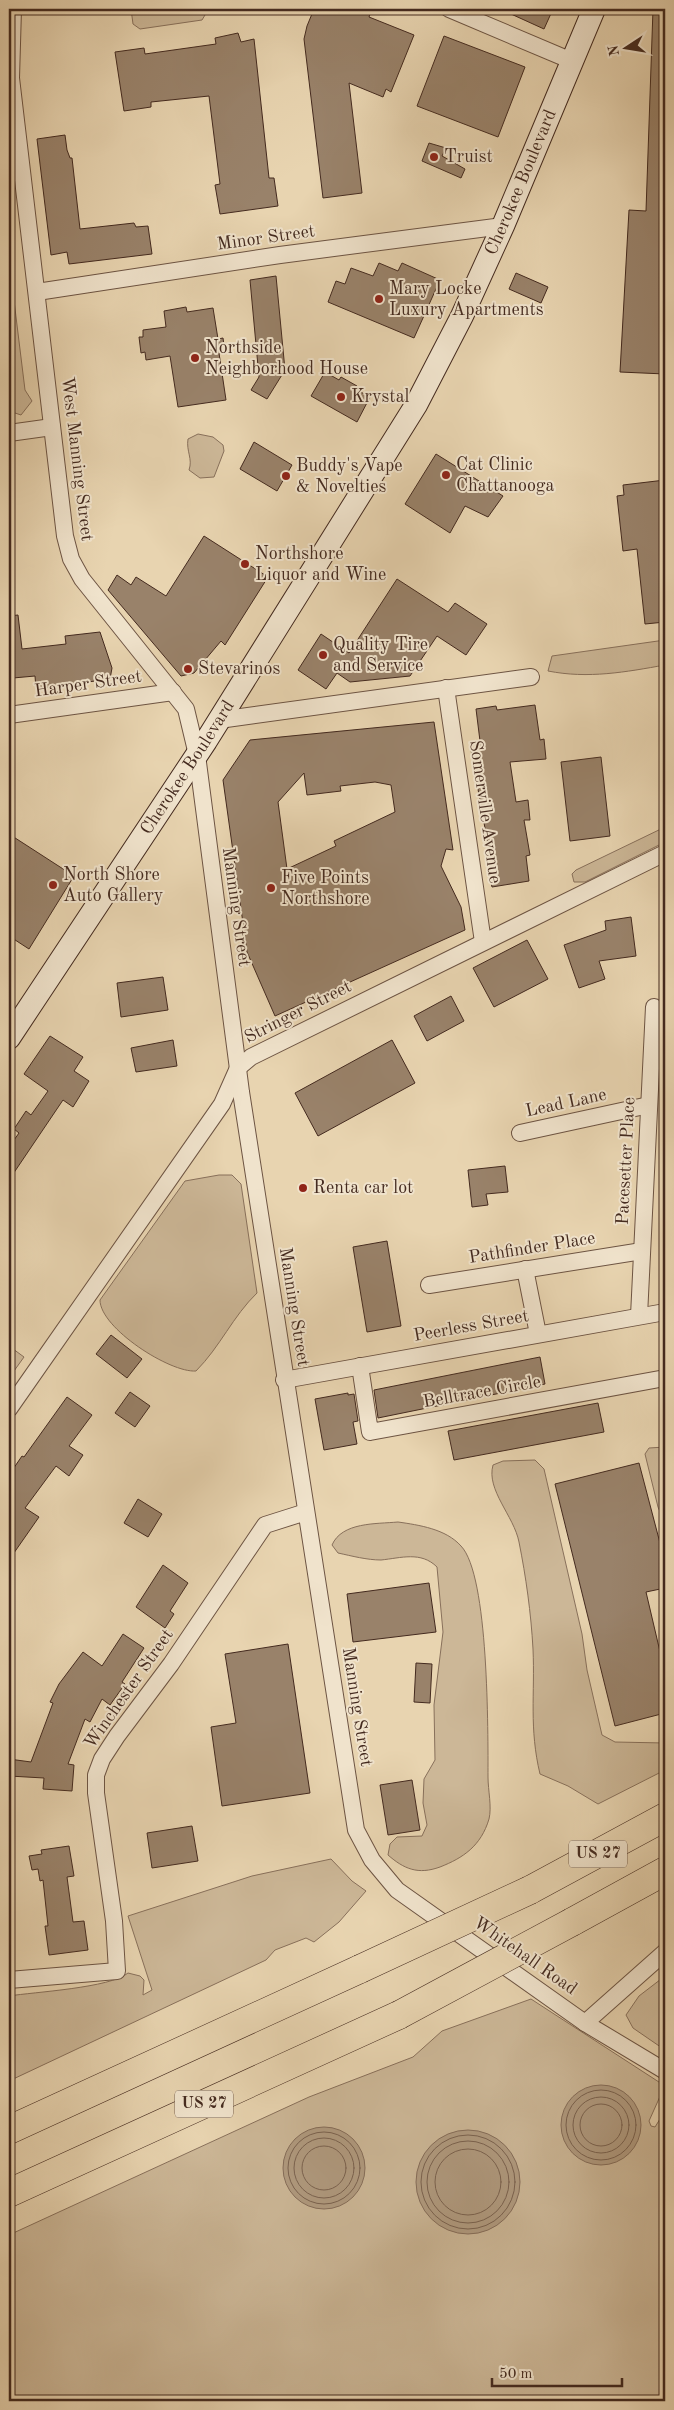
<svg xmlns="http://www.w3.org/2000/svg" width="674" height="2410" font-family="'Old Standard TT',serif">
	<rect width="100%" height="100%" fill="#e8d4b0"/>
	<filter id="stains"><feTurbulence type="fractalNoise" baseFrequency=".004" numOctaves="4"/><feColorMatrix values="0 0 0 0 .2 0 0 0 0 .09 0 0 0 0 .02 0 0 0 .5 -.17"/></filter>
	<radialGradient id="worn" r=".72"><stop offset=".6" stop-color="#630" stop-opacity="0"/><stop offset="1" stop-color="#630" stop-opacity=".3"/></radialGradient>
	<g fill="#ccb797" stroke="#88705b">
		<path d="M 131,9 L 204,9 L 205,15 L 202,20 L 140,29 L 133,24 Z"/>
		<path d="M 9,260 L 25,390 L 32,401 L 21,415 L 9,411 Z"/>
		<path d="M 198,434 L 213,437 L 223,445 L 224,451 L 214,477 L 200,478 L 189,470 C 193,459 186,451 188,439 Z"/>
		<path d="M 665,640 L 665,665 C 626,672 588,679 548,671 L 552,656 Z"/>
		<path d="M 665,827 L 665,842 L 585,882 L 574,882 L 572,874 L 576,870 Z"/>
		<path d="M 219,1175 L 232,1175 L 241,1184 L 257,1293 C 233,1316 220,1347 196,1371 C 170,1373 100,1328 100,1300 L 185,1181 Z"/>
		<path d="M 9,1346 L 24,1357 L 9,1378 Z"/>
		<path d="M 665,1447 L 665,1524 L 658,1507 L 645,1454 L 649,1448 Z"/>
		<path d="M 535,1460 L 544,1469 L 582,1634 L 587,1670 L 602,1735 L 615,1742 L 665,1743 L 665,1770 L 598,1804 L 568,1786 L 540,1774 C 529,1728 535,1694 533,1649 C 531,1613 526,1577 519,1542 C 514,1516 486,1490 493,1465 L 503,1461 Z"/>
		<path d="M 398,1522 C 419,1525 446,1529 461,1546 C 489,1575 488,1733 488,1777 C 488,1790 492,1807 489,1819 C 481,1846 463,1858 440,1867 C 418,1875 404,1869 388,1855 L 390,1844 L 397,1837 L 422,1836 L 427,1825 L 423,1803 L 424,1779 L 435,1760 L 434,1705 L 443,1632 L 437,1567 C 421,1551 401,1558 381,1560 C 367,1560 352,1556 338,1553 L 332,1545 C 342,1522 376,1524 398,1522 Z"/>
		<path d="M 331,1859 L 352,1881 L 366,1891 L 339,1922 L 314,1942 L 306,1938 L 275,1950 L 266,1960 L 9,2081 L 9,1996 C 34,1992 110,1988 128,1973 L 140,1976 L 144,1980 L 143,1995 L 152,1990 L 128,1916 L 252,1876 Z"/>
		<path d="M 665,1976 L 665,2050 L 633,2028 L 626,2015 L 639,1996 Z"/>
		<path d="M 531,1999 L 662,2084 L 662,2092 L 649,2121 L 651,2126 L 655,2127 L 665,2111 L 665,2401 L 9,2401 L 9,2235 L 309,2097 L 413,2057 L 442,2031 Z"/>
	</g>
	<g fill="#b09a7f" stroke="#856d59">
		<circle cx="601" cy="2125" r="40"/>
		<circle cx="324" cy="2168" r="41"/>
		<circle cx="468" cy="2182" r="52"/>
	</g>
	<g fill="none" stroke-linecap="round" stroke-linejoin="round">
		<g stroke="#7a624f" stroke-width="1">
			<circle cx="601" cy="2125" r="35"/>
			<circle cx="601" cy="2125" r="28"/>
			<circle cx="601" cy="2125" r="21"/>
			<circle cx="324" cy="2168" r="36"/>
			<circle cx="468" cy="2182" r="47"/>
			<circle cx="324" cy="2168" r="30"/>
			<circle cx="468" cy="2182" r="41"/>
			<circle cx="324" cy="2168" r="22"/>
			<circle cx="468" cy="2182" r="33"/>
		</g>
	</g>
	<g fill="#99826a" stroke="#442a1f" fill-rule="evenodd">
		<path d="M 314,9 L 372,9 L 369,17 L 414,35 L 391,92 L 386,89 L 383,97 L 349,83 L 362,193 L 323,198 L 304,39 L 307,26 Z"/>
		<path d="M 500,9 L 553,9 L 544,29 Z"/>
		<path d="M 653,9 L 665,9 L 665,374 L 620,372 L 629,210 L 646,211 Z"/>
		<path d="M 238,33 L 241,42 L 254,39 L 269,178 L 274,178 L 278,206 L 220,214 L 215,185 L 220,184 L 209,96 L 151,102 L 151,107 L 124,111 L 115,52 L 144,48 L 145,54 L 216,44 L 215,38 Z"/>
		<path d="M 444,36 L 525,67 L 498,137 L 417,106 Z"/>
		<path d="M 65,135 L 67,150 L 70,158 L 72,158 L 80,229 L 134,223 L 136,227 L 148,226 L 152,254 L 69,264 L 67,252 L 51,255 L 37,139 Z"/>
		<path d="M 429,143 L 446,148 L 442,156 L 465,169 L 461,178 L 422,161 Z"/>
		<path d="M 379,263 L 398,271 L 402,263 L 440,280 L 414,338 L 328,302 L 336,281 L 345,284 L 351,268 L 373,276 Z"/>
		<path d="M 516,273 L 548,287 L 541,303 L 509,289 Z"/>
		<path d="M 276,276 L 285,370 L 267,399 L 251,390 L 259,377 L 250,280 Z"/>
		<path d="M 186,307 L 187,312 L 213,308 L 218,339 L 223,338 L 225,352 L 219,353 L 226,400 L 178,407 L 170,356 L 146,360 L 145,352 L 141,353 L 139,337 L 143,337 L 143,330 L 166,327 L 164,311 Z"/>
		<path d="M 325,372 L 339,380 L 341,377 L 357,386 L 355,389 L 370,397 L 357,422 L 311,396 Z"/>
		<path d="M 254,442 L 292,465 L 277,491 L 240,469 Z"/>
		<path d="M 436,454 L 503,496 L 488,517 L 465,506 L 450,533 L 405,504 Z"/>
		<path d="M 665,480 L 665,622 L 645,624 L 637,549 L 623,551 L 617,496 L 624,495 L 623,485 Z"/>
		<path d="M 204,536 L 268,577 L 225,645 L 221,641 L 194,673 L 181,676 L 108,590 L 117,575 L 131,585 L 136,577 L 166,596 Z"/>
		<path d="M 397,579 L 448,612 L 455,603 L 487,624 L 466,655 L 437,636 L 410,676 L 350,682 L 337,673 L 326,689 L 298,670 L 321,634 L 349,653 Z"/>
		<path d="M 18,615 L 22,649 L 66,644 L 65,636 L 100,632 L 112,668 L 110,679 L 36,689 L 35,676 L 13,678 L 12,675 L 9,675 L 9,616 Z"/>
		<path d="M 535,705 L 540,740 L 544,739 L 546,759 L 510,762 L 516,802 L 528,800 L 530,820 L 524,820 L 530,855 L 526,856 L 529,881 L 492,887 L 489,874 L 493,873 L 471,750 L 478,749 L 477,742 L 480,741 L 476,709 L 496,706 L 497,710 Z"/>
		<path d="M 434,722 L 453,850 L 446,849 L 441,866 L 461,907 L 465,930 L 275,1016 L 247,952 L 223,780 L 250,740 ZM 304,773 L 307,795 L 341,791 L 340,786 L 375,782 L 391,785 L 395,812 L 334,841 L 336,846 L 287,869 L 278,802 Z"/>
		<path d="M 601,757 L 610,836 L 570,841 L 561,762 Z"/>
		<path d="M 9,834 L 74,876 L 29,949 L 9,936 Z"/>
		<path d="M 631,917 L 636,956 L 599,961 L 605,979 L 579,988 L 564,945 L 606,930 L 605,921 Z"/>
		<path d="M 527,940 L 548,979 L 494,1007 L 473,968 Z"/>
		<path d="M 163,977 L 168,1010 L 121,1017 L 117,983 Z"/>
		<path d="M 451,996 L 464,1021 L 427,1041 L 414,1016 Z"/>
		<path d="M 50,1036 L 83,1057 L 74,1071 L 89,1081 L 73,1107 L 63,1100 L 9,1180 L 9,1147 L 19,1133 L 14,1129 L 26,1111 L 31,1115 L 48,1091 L 24,1074 Z"/>
		<path d="M 173,1040 L 177,1066 L 136,1072 L 131,1048 Z"/>
		<path d="M 392,1040 L 415,1083 L 318,1136 L 295,1093 Z"/>
		<path d="M 505,1166 L 508,1192 L 486,1194 L 488,1205 L 472,1207 L 468,1170 Z"/>
		<path d="M 387,1241 L 401,1326 L 367,1332 L 353,1247 Z"/>
		<path d="M 111,1335 L 142,1359 L 127,1378 L 96,1354 Z"/>
		<path d="M 540,1357 L 545,1384 L 378,1418 L 374,1390 Z"/>
		<path d="M 130,1392 L 150,1406 L 135,1427 L 115,1413 Z"/>
		<path d="M 348,1393 L 348,1395 L 354,1394 L 358,1421 L 353,1422 L 357,1444 L 324,1450 L 315,1399 Z"/>
		<path d="M 67,1397 L 92,1415 L 69,1446 L 83,1455 L 69,1476 L 56,1466 L 25,1508 L 39,1517 L 9,1560 L 9,1475 L 22,1456 L 24,1457 Z"/>
		<path d="M 598,1403 L 604,1432 L 454,1460 L 448,1431 Z"/>
		<path d="M 639,1463 L 665,1562 L 665,1588 L 646,1592 L 665,1673 L 665,1713 L 615,1726 L 555,1484 Z"/>
		<path d="M 138,1499 L 162,1514 L 148,1537 L 124,1523 Z"/>
		<path d="M 163,1565 L 188,1583 L 170,1611 L 174,1614 L 165,1628 L 136,1607 Z"/>
		<path d="M 429,1583 L 436,1632 L 353,1642 L 347,1594 Z"/>
		<path d="M 123,1634 L 144,1648 L 122,1682 L 125,1684 L 110,1705 L 102,1699 L 90,1722 L 85,1719 L 68,1764 L 74,1765 L 72,1791 L 43,1789 L 44,1778 L 9,1776 L 9,1759 L 31,1762 L 53,1703 L 50,1702 L 59,1684 L 83,1652 L 102,1666 Z"/>
		<path d="M 288,1644 L 310,1793 L 222,1806 L 211,1727 L 236,1723 L 225,1654 Z"/>
		<path d="M 416,1663 L 432,1664 L 430,1703 L 414,1702 Z"/>
		<path d="M 412,1780 L 420,1830 L 388,1835 L 380,1785 Z"/>
		<path d="M 192,1826 L 198,1861 L 152,1868 L 147,1833 Z"/>
		<path d="M 69,1846 L 74,1876 L 67,1877 L 73,1922 L 84,1921 L 88,1950 L 49,1955 L 45,1926 L 48,1926 L 43,1880 L 40,1881 L 38,1869 L 32,1870 L 29,1856 L 42,1854 L 41,1850 Z"/>
	</g>
	<g fill="none" stroke-linecap="round" stroke-linejoin="round">
		<g stroke="#6d5443" stroke-width="18">
			<g id="minor">
				<path d="M 13,9 L 11,78 L 65,536 L 71,559 L 82,579 L 186,709 L 197,755 L 241,1092 L 356,1830 L 372,1860 L 397,1890 L 585,2023 L 665,2071"/>
				<path d="M 449,9 L 572,61"/>
				<path d="M 37,292 L 280,255 L 503,226"/>
				<path d="M 9,433 L 52,427"/>
				<path d="M 446,688 L 483,942"/>
				<path d="M 9,715 L 173,692"/>
				<path d="M 219,720 L 531,677"/>
				<path d="M 520,1133 L 649,1105"/>
				<path d="M 525,1269 L 538,1334"/>
				<path d="M 429,1285 L 642,1251"/>
				<path d="M 639,1316 L 654,1007"/>
				<path d="M 360,1366 L 370,1432 L 665,1378"/>
				<path d="M 284,1380 L 665,1312"/>
				<path d="M 9,1409 L 222,1104 L 238,1068 L 251,1057 L 665,853"/>
				<path d="M 9,1980 L 117,1971 L 114,1921 L 96,1793 L 96,1775 L 102,1759 L 117,1736 L 171,1664 L 265,1525 L 306,1512"/>
				<path d="M 585,2023 L 665,1952"/>
			</g>
		</g>
		<g stroke="#442a1f" stroke-width="24">
			<g id="secondary">
				<path id="s1" d="M 9,1038 L 206,741 L 416,405 L 462,316 L 503,226 L 594,9"/>
			</g>
		</g>
		<g stroke="#442a1f" stroke-width="29">
			<g id="motorway">
				<path d="M 530,1890 L 665,1817"/>
				<path d="M 572,1922 L 665,1871"/>
				<path d="M 9,2130 L 360,1969"/>
				<path d="M 9,2193 L 399,2015"/>
			</g>
		</g>
		<use href="#minor" stroke="#f0e3cc" stroke-width="16"/>
		<use href="#secondary" stroke="#f0e3cc" stroke-width="22"/>
		<use href="#motorway" stroke="#e8d4b0" stroke-width="28"/>
		<g stroke="#442a1f" stroke-width="29" stroke-linecap="butt">
			<g id="motorway-bridge">
				<path d="M 360,1969 L 530,1890"/>
				<path d="M 399,2015 L 572,1922"/>
			</g>
		</g>
		<use href="#motorway-bridge" stroke="#e8d4b0" stroke-width="28"/>
	</g>
	<g fill="#8f2418" stroke="#f0e3cc" stroke-width="2">
		<circle cx="434" cy="157" r="5"/>
		<circle cx="379" cy="299" r="5"/>
		<circle cx="195" cy="358" r="5"/>
		<circle cx="341" cy="397" r="5"/>
		<circle cx="446" cy="475" r="5"/>
		<circle cx="286" cy="476" r="5"/>
		<circle cx="245" cy="564" r="5"/>
		<circle cx="323" cy="655" r="5"/>
		<circle cx="188" cy="669" r="5"/>
		<circle cx="53" cy="885" r="5"/>
		<circle cx="271" cy="888" r="5"/>
		<circle cx="303" cy="1188" r="5"/>
	</g>
	<g text-anchor="middle" dominant-baseline="central" stroke-width="4" stroke-linejoin="round" paint-order="stroke">
		<g fill="#f0e3cc" stroke="#786253" stroke-width="1">
			<rect x="569" y="1840.5" width="58" height="27" rx="4"/>
			<rect x="175" y="2090.5" width="58" height="27" rx="4"/>
		</g>
		<g font-size="16" font-weight="bold" fill="#442a1f">
			<text x="598" y="1854">US 27</text>
			<text x="204" y="2104">US 27</text>
		</g>
		<g font-size="18" fill="#442a1f" stroke="#f0e3cc" text-anchor="start">
			<text x="444" y="157">Truist</text>
			<text x="389" y="289">Mary Locke<tspan x="389" dy="21">Luxury Apartments</tspan></text>
			<text x="205" y="348">Northside<tspan x="205" dy="21">Neighborhood House</tspan></text>
			<text x="351" y="397">Krystal</text>
			<text x="456" y="465">Cat Clinic<tspan x="456" dy="21">Chattanooga</tspan></text>
			<text x="296" y="466">Buddy's Vape<tspan x="296" dy="21">&amp; Novelties</tspan></text>
			<text x="255" y="554">Northshore<tspan x="255" dy="21">Liquor and Wine</tspan></text>
			<text x="333" y="645">Quality Tire<tspan x="333" dy="21">and Service</tspan></text>
			<text x="198" y="669">Stevarinos</text>
			<text x="63" y="875">North Shore<tspan x="63" dy="21">Auto Gallery</tspan></text>
			<text x="281" y="878">Five Points<tspan x="281" dy="21">Northshore</tspan></text>
			<text x="313" y="1188">Renta car lot</text>
		</g>
		<g font-size="18" fill="#442a1f" stroke="#f0e3cc">
			<text stroke="none"><textPath href="#s1" startOffset="999">Cherokee Boulevard</textPath></text>
			<text transform="translate(266 238) rotate(-8)">Minor Street</text>
			<text transform="translate(77 459) rotate(83)">West Manning Street</text>
			<text transform="translate(88 684) rotate(-8)">Harper Street</text>
			<text stroke="none"><textPath href="#s1" startOffset="324">Cherokee Boulevard</textPath></text>
			<text transform="translate(485 812) rotate(82)">Somerville Avenue</text>
			<text transform="translate(236 907) rotate(82)">Manning Street</text>
			<text transform="translate(298 1012) rotate(-27)">Stringer Street</text>
			<text transform="translate(566 1103) rotate(-12)">Lead Lane</text>
			<text transform="translate(626 1161) rotate(-87)">Pacesetter Place</text>
			<text transform="translate(532 1248) rotate(-9)">Pathfinder Place</text>
			<text transform="translate(294 1307) rotate(81)">Manning Street</text>
			<text transform="translate(471 1326) rotate(-10)">Peerless Street</text>
			<text transform="translate(482 1392) rotate(-10)">Belltrace Circle</text>
			<text transform="translate(129 1689) rotate(-55)">Winchester Street</text>
			<text transform="translate(357 1707) rotate(81)">Manning Street</text>
			<text transform="translate(525 1956) rotate(35)">Whitehall Road</text>
		</g>
	</g>
	<rect width="674" height="2410" fill="none" stroke="#e8d4b0" stroke-width="30"/>
	<rect x="10" y="10" width="654" height="2390" fill="none" stroke="#442a1f" stroke-width="2.5"/>
	<rect x="15" y="15" width="644" height="2380" fill="none" stroke="#442a1f"/>
	<g transform="translate(626 48) rotate(258)" stroke="#f0e3cc" stroke-width="4" paint-order="stroke">
	<path d="M0-4L9 19L0 12L-9 19Z" fill="#442a1f"/>
	<text y="-8" font-size="14" font-weight="bold" text-anchor="middle" fill="#442a1f">N</text>
	</g>
	<path d="M492 2378v8h130v-8" fill="none" stroke="#442a1f" stroke-width="2.5"/>
	<text x="499" y="2378" font-size="15" fill="#442a1f" stroke="#f0e3cc" stroke-width="4" paint-order="stroke">50 m</text>
	<rect width="100%" height="100%" filter="url(#stains)"/>
	<rect width="100%" height="100%" fill="url(#worn)"/>
</svg>
